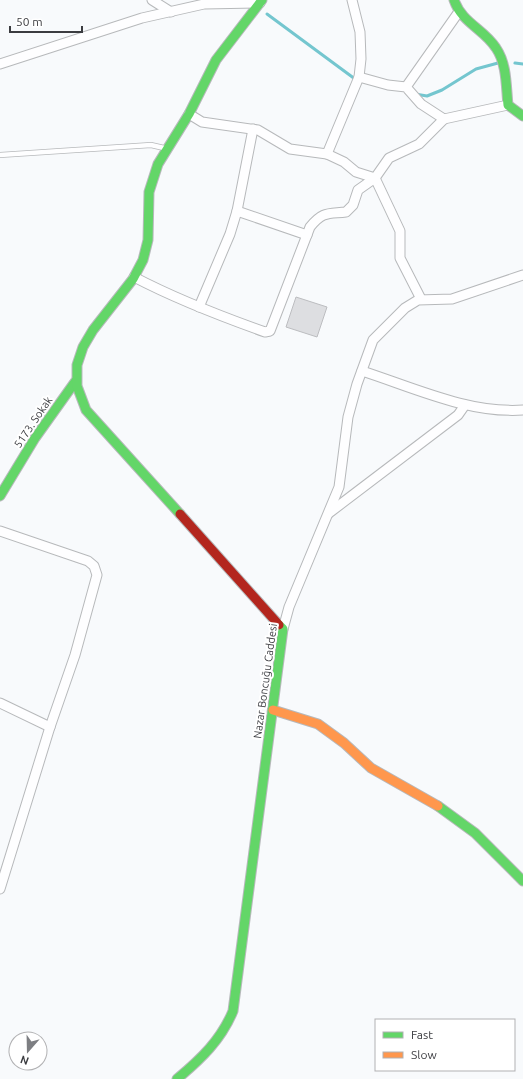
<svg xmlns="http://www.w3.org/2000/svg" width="523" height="1079" font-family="Ubuntu,sans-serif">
	<rect width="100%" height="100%" fill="#f8fafc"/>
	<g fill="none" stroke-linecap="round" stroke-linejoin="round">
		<g stroke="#74c6cf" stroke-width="3">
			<path d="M 267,14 L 355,79"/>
			<path d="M 515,63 L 523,64"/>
			<path d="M 415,94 L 427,96 L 442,90 L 476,69 L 498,63"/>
		</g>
	</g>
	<path fill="#dddee1" stroke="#bcbdc0" d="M 296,297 L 327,307 L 317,337 L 286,327 Z"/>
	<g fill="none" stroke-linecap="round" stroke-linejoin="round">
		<g stroke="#b7b9bb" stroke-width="6">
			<path id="lane" d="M 0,155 L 151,145 L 164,148"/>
		</g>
		<g stroke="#b7b9bb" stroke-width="11">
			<g id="street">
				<path d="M 152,0 L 171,12"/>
				<path d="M 0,64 L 142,18 L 204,4 L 260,3"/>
				<path d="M 359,77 L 388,85 L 406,87 L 421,104 L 444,119 L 508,105"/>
				<path d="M 406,87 L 458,13"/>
				<path d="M 189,114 L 202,122 L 258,130 L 290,149 L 327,154 L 359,77 L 361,59 L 360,32 L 352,0"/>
				<path d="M 327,154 L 344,162 L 356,172 L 375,178 L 400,231 L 400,258 L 421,299"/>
				<path d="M 237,211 L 307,235"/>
				<path d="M 134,277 C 176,299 220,316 265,332 L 270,331 L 310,227 C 323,211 328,214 346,212 L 353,205 L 358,190 L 375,178 L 389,158 L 419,144 L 444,119"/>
				<path d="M 199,307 L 230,234 L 237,211 L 253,129"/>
				<path d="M 362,371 C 412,387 469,414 523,410"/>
				<path d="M 329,513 L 458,415 L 465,405"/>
				<path d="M 0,531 L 88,561 L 94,566 L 97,575 L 75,655 L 50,727 L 0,889"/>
				<path d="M 283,629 L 289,607 L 339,487 L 348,417 L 357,384 L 373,340 L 405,308 L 418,300 L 452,299 L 523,275"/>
				<path d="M 0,703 L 50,727"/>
			</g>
		</g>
		<g stroke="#b7b9bb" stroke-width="11">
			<g id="fast">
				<path d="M 454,0 C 462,23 484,29 496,48 C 507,64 506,86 508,105 L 523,116"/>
				<path d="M 0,496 L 35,438 L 75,382"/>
				<path d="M 180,514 L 86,410 L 77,386 L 77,365 L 83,347 L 93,330 L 133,279 L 143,260 L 148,240 L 149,192 L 158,164 L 189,114 L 216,60 L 262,0"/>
				<path d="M 438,806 L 475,833 L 523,881"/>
				<path d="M 177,1079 C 201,1059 221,1040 233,1011 L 283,629 L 279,625"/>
			</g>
		</g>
		<g stroke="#b7b9bb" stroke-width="11">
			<path id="slow" d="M 273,710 L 318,724 L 344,743 L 371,768 L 438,806"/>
		</g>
		<g stroke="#b7b9bb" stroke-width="11">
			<path id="jam" d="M 180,514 L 279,625"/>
		</g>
		<use href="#lane" stroke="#fefeff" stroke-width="4.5"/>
		<use href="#street" stroke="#fefeff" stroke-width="9"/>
		<use href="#fast" stroke="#63d668" stroke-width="9"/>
		<use href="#slow" stroke="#ff974d" stroke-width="9"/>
		<use href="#jam" stroke="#b3261e" stroke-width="9"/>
	</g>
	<g text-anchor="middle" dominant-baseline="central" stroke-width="4" stroke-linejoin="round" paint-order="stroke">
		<g font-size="11" fill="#3b3c40" stroke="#fff">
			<text transform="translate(33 422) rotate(-56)">5173. Sokak</text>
			<text transform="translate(265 681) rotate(-82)">Nazar Boncuğu Caddesi</text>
		</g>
	</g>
	<rect x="375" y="1019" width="140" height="52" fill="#ffffff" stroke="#b1b1b3"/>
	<rect x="383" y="1032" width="20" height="6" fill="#63d668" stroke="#b1b1b3"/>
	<text x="411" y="1039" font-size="12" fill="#3b3c40">Fast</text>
	<rect x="383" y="1052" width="20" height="6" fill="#ff974d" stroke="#b1b1b3"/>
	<text x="411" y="1059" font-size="12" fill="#3b3c40">Slow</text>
	<g transform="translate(28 1051) rotate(200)"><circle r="19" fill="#ffffff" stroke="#b1b1b3"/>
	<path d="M0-3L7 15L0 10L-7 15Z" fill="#7d7e82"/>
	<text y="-6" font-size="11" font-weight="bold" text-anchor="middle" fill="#3b3c40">N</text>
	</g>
	<path d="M10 26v6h72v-6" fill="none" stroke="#3b3c40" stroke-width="2"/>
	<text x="16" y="26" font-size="12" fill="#3b3c40" stroke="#ffffff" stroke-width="3" paint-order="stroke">50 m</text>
</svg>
